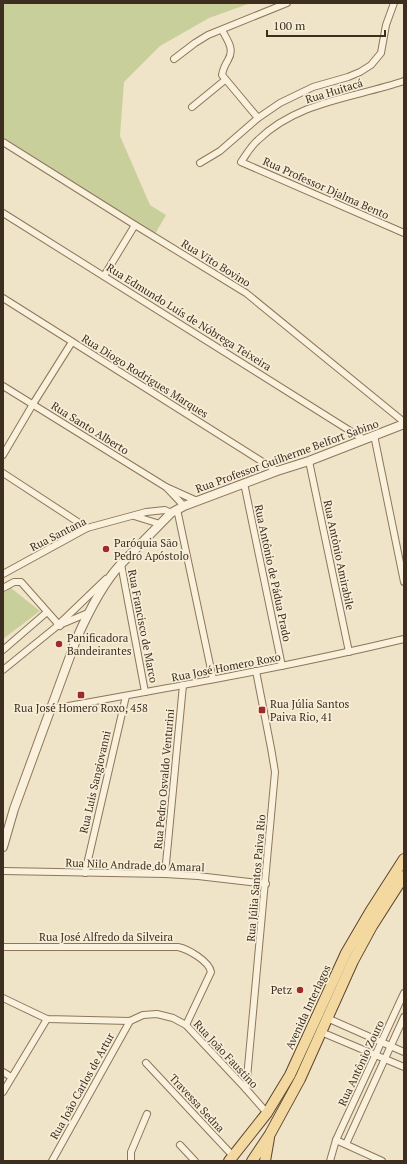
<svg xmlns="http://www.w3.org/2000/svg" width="407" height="1164" font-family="'PT Serif',serif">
	<rect width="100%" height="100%" fill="#f0e4c8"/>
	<g fill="#c9cf9b">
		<path d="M 3,3 L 251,3 L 209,18 L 160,46 L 124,82 L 120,136 L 150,205 L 166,215 L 155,234 L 3,137 Z"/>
		<path d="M 11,588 L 40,611 L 3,639 L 3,593 Z"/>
	</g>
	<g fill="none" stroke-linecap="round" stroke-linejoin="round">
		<g stroke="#8d765c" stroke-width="8">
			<g id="minor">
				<path d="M 222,30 C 227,40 235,49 228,60 C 225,65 223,69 222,75 L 258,118"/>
				<path d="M 174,59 L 195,43 L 208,35 L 287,3"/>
				<path d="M 404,81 C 354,98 298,101 258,140 C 251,146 246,155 241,162 L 404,233"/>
				<path d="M 192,107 L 225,80"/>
				<path d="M 3,142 L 135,225 L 246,293 L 404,422"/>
				<path d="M 200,163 L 220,151 L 258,118 L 280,103 L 313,87 L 348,77 L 360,72 L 371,65 L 381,53 L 386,25 L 394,3"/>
				<path d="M 3,213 L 363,439"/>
				<path d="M 104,276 L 135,225"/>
				<path d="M 3,298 L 277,471"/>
				<path d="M 3,386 L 166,487 L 197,501"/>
				<path d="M 374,435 L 404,582"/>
				<path d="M 3,455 L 33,404 L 72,342"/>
				<path d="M 309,461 L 349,652"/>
				<path d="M 3,473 L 87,528"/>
				<path d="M 244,483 L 282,666"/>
				<path d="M 167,488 L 184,506"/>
				<path d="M 177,509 L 213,679"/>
				<path d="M 134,516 L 160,524"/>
				<path d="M 121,564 L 145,692"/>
				<path d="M 3,574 L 87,528 L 146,512 L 165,510 L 171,513"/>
				<path d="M 3,588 L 14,582 L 21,582 L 60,626"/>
				<path d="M 57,626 L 88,613"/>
				<path d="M 3,650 L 47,612"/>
				<path d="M 3,670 L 56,627 L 106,579"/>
				<path d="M 51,709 C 169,688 287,667 404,639"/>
				<path d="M 3,871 L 165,874 L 198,876 L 266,884"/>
				<path d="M 85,873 L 126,696"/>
				<path d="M 165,874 L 183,685"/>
				<path d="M 3,947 L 178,947 C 188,949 209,961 211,972 L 186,1025"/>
				<path d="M 3,998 L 47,1019 L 130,1021 L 143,1015 L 157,1014 L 173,1018 L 186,1025 L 246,1089 L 267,1113"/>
				<path d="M 327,1018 L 404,1052"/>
				<path d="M 321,1032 L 404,1067"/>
				<path d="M 146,1063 L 233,1156"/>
				<path d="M 3,1072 L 11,1077"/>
				<path d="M 246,1089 L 275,772 L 271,748 L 256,671"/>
				<path d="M 3,1092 L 47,1019"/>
				<path d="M 336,1140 L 382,1161"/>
				<path d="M 346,1144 L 404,1017"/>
				<path d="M 180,1145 L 195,1161"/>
				<path d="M 52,1161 L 130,1021"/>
				<path d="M 131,1161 L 131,1152 L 147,1114"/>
				<path d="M 330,1161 L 336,1140 L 404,993"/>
			</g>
		</g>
		<g stroke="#8d765c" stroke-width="10">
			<path id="tertiary" d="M 3,847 L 14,809 L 76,640 C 87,615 103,583 121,564 L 171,513 L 184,506 L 277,471 L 309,461 L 404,424"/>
		</g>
		<g stroke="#5b4430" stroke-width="12">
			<g id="primary">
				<path d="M 229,1161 L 267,1113 L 290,1075 L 346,953 L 370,912 L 404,859"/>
				<path d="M 252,1161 L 270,1134 L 300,1079 L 353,961 L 372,926 L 404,876"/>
				<path d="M 265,1161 L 269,1138"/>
			</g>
		</g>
		<use href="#minor" stroke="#faf1dc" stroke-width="6"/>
		<use href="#tertiary" stroke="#faf1dc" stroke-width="8"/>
		<use href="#primary" stroke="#f3d9a0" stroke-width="10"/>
	</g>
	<g fill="#9e2a2b" stroke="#f7eed8" stroke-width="1.5">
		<circle cx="106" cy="549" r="4"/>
		<circle cx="59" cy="644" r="4"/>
		<rect x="77" y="691" width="8" height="8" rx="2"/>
		<rect x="258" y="706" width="8" height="8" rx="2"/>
		<circle cx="300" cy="990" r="4"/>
	</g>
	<g text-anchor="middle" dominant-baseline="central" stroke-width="3.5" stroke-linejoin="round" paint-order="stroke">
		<g font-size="11" fill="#3d2e20" stroke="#f7eed8">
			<text transform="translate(334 91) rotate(-17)">Rua Huitacá</text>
			<text transform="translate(326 188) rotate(24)">Rua Professor Djalma Bento</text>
			<text transform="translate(216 263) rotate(32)">Rua Vito Bovino</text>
			<text transform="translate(189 317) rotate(32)">Rua Edmundo Luís de Nóbrega Teixeira</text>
			<text transform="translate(145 376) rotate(32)">Rua Diogo Rodrigues Marques</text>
			<text transform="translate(90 428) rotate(32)">Rua Santo Alberto</text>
			<text transform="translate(287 456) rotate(-20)">Rua Professor Guilherme Belfort Sabino</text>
			<text transform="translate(58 534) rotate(-27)">Rua Santana</text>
			<text transform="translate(339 555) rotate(78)">Rua Antônio Amirabile</text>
			<text transform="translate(273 573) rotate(78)">Rua Antônio de Pádua Prado</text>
			<text transform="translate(143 626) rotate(79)">Rua Francisco de Marco</text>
			<text transform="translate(226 667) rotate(-11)">Rua José Homero Roxo</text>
			<text transform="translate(164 779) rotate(-85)">Rua Pedro Osvaldo Venturini</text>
			<text transform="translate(95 782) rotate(-77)">Rua Luis Sangiovanni</text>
			<text transform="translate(135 865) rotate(2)">Rua Nilo Andrade do Amaral</text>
			<text transform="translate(256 878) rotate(-85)">Rua Júlia Santos Paiva Rio</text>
			<text x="106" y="937">Rua José Alfredo da Silveira</text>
			<text transform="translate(308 1007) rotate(-65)">Avenida Interlagos</text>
			<text transform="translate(226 1054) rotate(47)">Rua João Faustino</text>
			<text transform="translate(361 1063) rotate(-65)">Rua Antônio Zouro</text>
			<text transform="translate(82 1086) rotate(-61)">Rua João Carlos de Artur</text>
			<text transform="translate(197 1103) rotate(47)">Travessa Sedna</text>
		</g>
		<g font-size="11" fill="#3d2e20" stroke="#f7eed8" text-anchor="start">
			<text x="114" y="543">Paróquia São<tspan x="114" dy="13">Pedro Apóstolo</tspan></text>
			<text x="67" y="638">Panificadora<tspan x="67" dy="13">Bandeirantes</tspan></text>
			<text x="270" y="704">Rua Júlia Santos<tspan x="270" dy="13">Paiva Rio, 41</tspan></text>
			<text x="81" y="708" text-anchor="middle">Rua José Homero Roxo, 458</text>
			<text x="292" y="990" text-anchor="end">Petz</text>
		</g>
	</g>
	<rect width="407" height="1164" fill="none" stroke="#3d2e20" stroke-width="8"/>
	<path d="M267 30v6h118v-6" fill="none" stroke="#3d2e20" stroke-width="2"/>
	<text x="273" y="30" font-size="12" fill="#3d2e20" stroke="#f7eed8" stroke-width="3" paint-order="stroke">100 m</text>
</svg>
